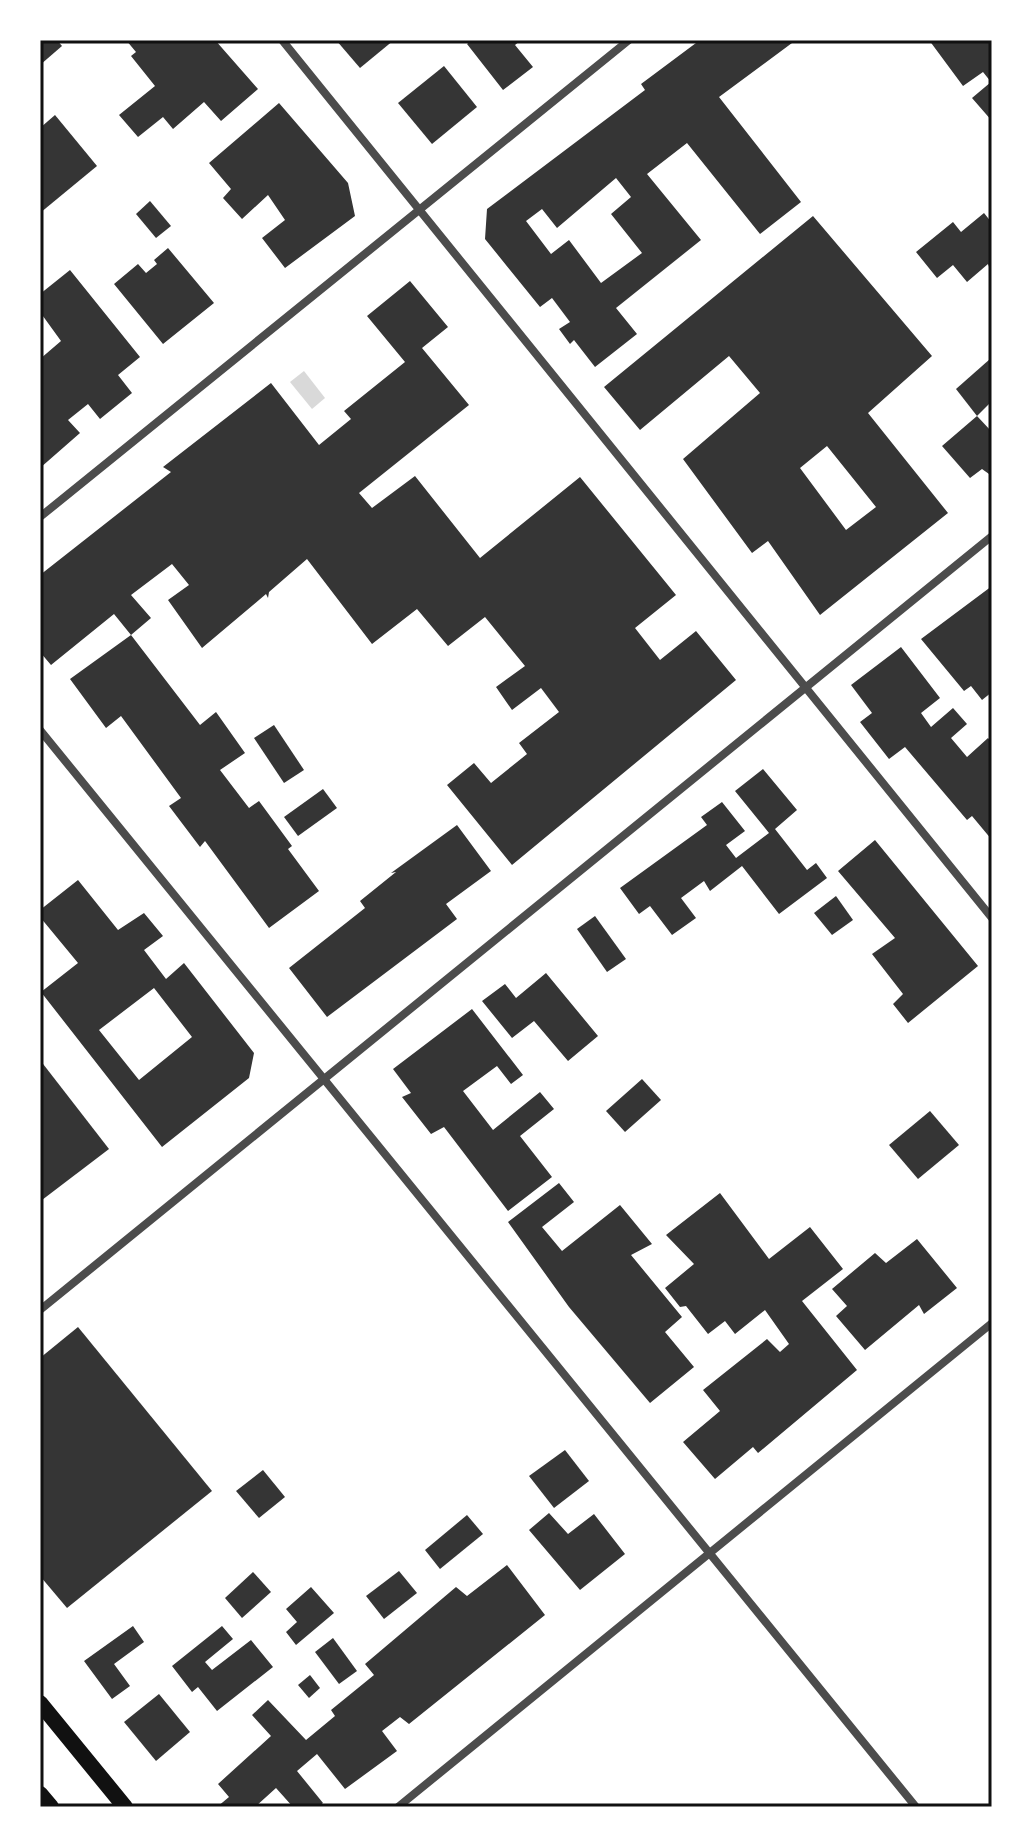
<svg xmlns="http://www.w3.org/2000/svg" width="1032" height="1847" font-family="'Sofia Sans Condensed',sans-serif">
	<rect width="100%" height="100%" fill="#fff"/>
	<path fill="#d9d9d9" d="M 304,371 L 325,398 L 312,409 L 290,382 Z"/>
	<g fill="#353535" fill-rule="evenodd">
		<path d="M 40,40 L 57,40 L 62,46 L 40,65 Z"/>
		<path d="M 126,40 L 215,40 L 258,89 L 221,121 L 204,102 L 173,129 L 163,117 L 138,137 L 119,115 L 155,86 L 131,56 L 136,52 Z"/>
		<path d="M 336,40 L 394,40 L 360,68 Z"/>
		<path d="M 472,40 L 521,40 L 515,45 L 533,67 L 503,90 L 467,44 Z"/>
		<path d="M 700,40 L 790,40 L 792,43 L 719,97 L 801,202 L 760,234 L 687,143 L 647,174 L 701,240 L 616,308 L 637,334 L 595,367 L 574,340 L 570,344 L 559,329 L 570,322 L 552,298 L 540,307 L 485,239 L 487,209 L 645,90 L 641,84 ZM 616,178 L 631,197 L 611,214 L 642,253 L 601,283 L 569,240 L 551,254 L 526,221 L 542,209 L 557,228 Z"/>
		<path d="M 929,40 L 992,40 L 992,121 L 972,98 L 991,82 L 983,72 L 963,86 Z"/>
		<path d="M 444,66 L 477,107 L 432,144 L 398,103 Z"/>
		<path d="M 279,103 L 348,183 L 355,216 L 285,268 L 262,238 L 285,220 L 268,195 L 242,219 L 223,198 L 231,189 L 209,163 Z"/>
		<path d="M 55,115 L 97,166 L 40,213 L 40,128 Z"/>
		<path d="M 150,201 L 171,226 L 156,238 L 136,214 Z"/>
		<path d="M 984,213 L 992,223 L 992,275 L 988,264 L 967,282 L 953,265 L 937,278 L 916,252 L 953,222 L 961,232 Z"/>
		<path d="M 813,216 L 932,356 L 868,413 L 948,513 L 820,615 L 768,541 L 752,553 L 683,459 L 760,393 L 729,356 L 640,430 L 604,387 ZM 827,446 L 876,507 L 846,530 L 800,468 Z"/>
		<path d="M 168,248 L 214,303 L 163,344 L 114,284 L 138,264 L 146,273 L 157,264 L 154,260 Z"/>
		<path d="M 70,270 L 140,357 L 118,375 L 132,393 L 100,419 L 88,404 L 68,420 L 80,433 L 40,468 L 40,359 L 61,341 L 40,312 L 40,294 Z"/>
		<path d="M 410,281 L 448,327 L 422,348 L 469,405 L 359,493 L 372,508 L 415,476 L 480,558 L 580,477 L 676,595 L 635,628 L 660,660 L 696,631 L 736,680 L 512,865 L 447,785 L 474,763 L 491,783 L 527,754 L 519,743 L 559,712 L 541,688 L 512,710 L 496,687 L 525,666 L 485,617 L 448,646 L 417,609 L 372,644 L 307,559 L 269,592 L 268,598 L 266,594 L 202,648 L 168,600 L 189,585 L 172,564 L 131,595 L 151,618 L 131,635 L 200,725 L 216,712 L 245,753 L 220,770 L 249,808 L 259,801 L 292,846 L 288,849 L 319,891 L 269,928 L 205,841 L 200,847 L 169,806 L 181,798 L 121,716 L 106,728 L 70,679 L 131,635 L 114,614 L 51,665 L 40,652 L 40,575 L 171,472 L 163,467 L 271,383 L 319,445 L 351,419 L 344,411 L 405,362 L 367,316 Z"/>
		<path d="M 990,359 L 992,401 L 977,416 L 956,389 Z"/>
		<path d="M 977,416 L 992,432 L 992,471 L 989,474 L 982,469 L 970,478 L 942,446 Z"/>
		<path d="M 992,586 L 992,692 L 982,700 L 971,686 L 964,691 L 921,639 Z"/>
		<path d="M 901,647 L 940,698 L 921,713 L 931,727 L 953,708 L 967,724 L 951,738 L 967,757 L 988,738 L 992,743 L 992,840 L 972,816 L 967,820 L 905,747 L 889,759 L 860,722 L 872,713 L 851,685 Z"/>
		<path d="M 274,725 L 304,770 L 284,783 L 254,738 Z"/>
		<path d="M 763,769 L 797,810 L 775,829 L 807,870 L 816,863 L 827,878 L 779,914 L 742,866 L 710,891 L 704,881 L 681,898 L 696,918 L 672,935 L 650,906 L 639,914 L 620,888 L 707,825 L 701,817 L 722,802 L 745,831 L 726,845 L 736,858 L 769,833 L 735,791 Z"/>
		<path d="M 323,789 L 337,808 L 298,836 L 284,817 Z"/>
		<path d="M 457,825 L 491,871 L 446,904 L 457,919 L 327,1017 L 289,968 L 365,908 L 360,901 L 396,872 L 391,873 Z"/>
		<path d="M 875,840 L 978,966 L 908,1023 L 893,1004 L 903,994 L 872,954 L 895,938 L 838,871 Z"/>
		<path d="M 78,880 L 118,930 L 144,913 L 163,936 L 144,950 L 166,979 L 184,963 L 254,1053 L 249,1078 L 162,1147 L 41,992 L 78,963 L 40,917 L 40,910 ZM 154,988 L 192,1037 L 139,1080 L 99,1030 Z"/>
		<path d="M 836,896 L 853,920 L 832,935 L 814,913 Z"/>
		<path d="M 595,916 L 626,959 L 607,972 L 577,929 Z"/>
		<path d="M 546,973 L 598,1036 L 568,1061 L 534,1021 L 512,1038 L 482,1001 L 505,984 L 516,998 Z"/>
		<path d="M 472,1009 L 523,1075 L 511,1084 L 497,1066 L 463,1091 L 493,1130 L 540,1092 L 554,1109 L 520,1136 L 552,1177 L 508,1211 L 444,1127 L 431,1134 L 402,1097 L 411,1093 L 393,1069 Z"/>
		<path d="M 40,1060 L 109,1149 L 42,1200 L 40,1197 Z"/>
		<path d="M 642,1079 L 661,1100 L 625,1132 L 606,1111 Z"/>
		<path d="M 930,1111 L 959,1145 L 918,1179 L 889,1145 Z"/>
		<path d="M 559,1183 L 574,1202 L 542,1227 L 562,1251 L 620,1205 L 652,1244 L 631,1255 L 682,1317 L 665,1332 L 694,1367 L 650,1403 L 569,1307 L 508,1222 Z"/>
		<path d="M 720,1193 L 769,1259 L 810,1227 L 843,1269 L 802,1301 L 857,1370 L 758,1453 L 753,1447 L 715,1479 L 683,1442 L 720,1411 L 703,1390 L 767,1339 L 780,1352 L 789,1344 L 765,1310 L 735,1334 L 725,1321 L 708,1334 L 686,1306 L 680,1307 L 665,1288 L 694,1264 L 666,1235 Z"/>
		<path d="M 917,1239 L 957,1288 L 924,1314 L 919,1305 L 865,1350 L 836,1316 L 847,1306 L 832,1289 L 875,1253 L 886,1263 Z"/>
		<path d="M 78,1327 L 212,1491 L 67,1608 L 40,1576 L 40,1358 Z"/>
		<path d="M 565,1450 L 589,1481 L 554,1508 L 529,1476 Z"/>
		<path d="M 263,1470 L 285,1497 L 259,1518 L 236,1491 Z"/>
		<path d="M 549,1513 L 568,1534 L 594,1514 L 625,1554 L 580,1590 L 529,1530 Z"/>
		<path d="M 467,1515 L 483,1534 L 440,1569 L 425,1550 Z"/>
		<path d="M 507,1565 L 545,1615 L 409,1724 L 400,1717 L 382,1731 L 397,1751 L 345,1789 L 317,1754 L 297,1771 L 323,1803 L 318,1807 L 293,1807 L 276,1788 L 255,1807 L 217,1807 L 229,1797 L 218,1784 L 271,1736 L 252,1715 L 268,1700 L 306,1740 L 335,1716 L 331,1710 L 374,1675 L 365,1664 L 456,1587 L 467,1596 Z"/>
		<path d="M 399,1571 L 417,1593 L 384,1619 L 366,1596 Z"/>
		<path d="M 253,1572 L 271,1592 L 242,1618 L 225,1598 Z"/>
		<path d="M 311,1587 L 334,1613 L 296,1645 L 286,1632 L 297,1622 L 286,1609 Z"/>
		<path d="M 133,1626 L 144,1642 L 114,1664 L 130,1686 L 112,1699 L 84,1661 Z"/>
		<path d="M 222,1626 L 233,1639 L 205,1662 L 212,1670 L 251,1640 L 273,1667 L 217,1711 L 198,1687 L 192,1692 L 172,1666 Z"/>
		<path d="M 333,1638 L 357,1671 L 339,1684 L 315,1652 Z"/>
		<path d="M 310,1675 L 320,1688 L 309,1698 L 298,1685 Z"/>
		<path d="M 159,1694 L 190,1732 L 156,1761 L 124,1722 Z"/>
	</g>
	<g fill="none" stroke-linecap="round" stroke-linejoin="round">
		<g stroke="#4c4c4c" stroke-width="8">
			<path d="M 282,40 L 992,918"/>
			<path d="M 40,517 L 629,40"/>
			<path d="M 40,730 L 916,1807"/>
			<path d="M 40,1310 L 992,536"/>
			<path d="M 398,1807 L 992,1323"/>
		</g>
		<g stroke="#111" stroke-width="16">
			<path d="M 40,1703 L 125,1807"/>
			<path d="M 40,1794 L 51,1807"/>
		</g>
	</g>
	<rect width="1032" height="1847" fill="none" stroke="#ffffff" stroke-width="84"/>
	<rect x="42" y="42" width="948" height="1763" fill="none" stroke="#111" stroke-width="3"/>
</svg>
